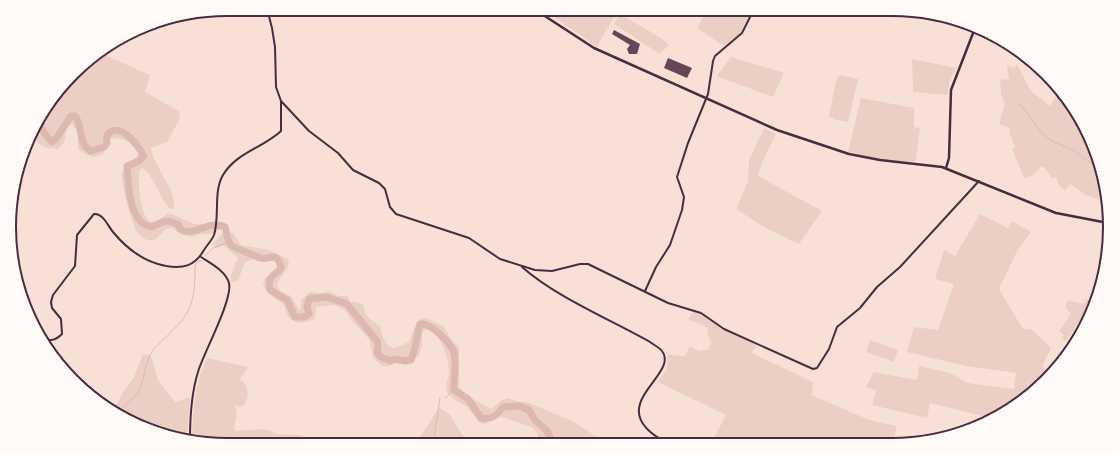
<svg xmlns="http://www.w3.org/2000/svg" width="1119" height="454" font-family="Quicksand,sans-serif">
	<rect width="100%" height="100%" fill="#f7e1d7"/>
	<g fill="#ebcfc5">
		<path d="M 543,9 L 618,9 L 597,47 Z"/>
		<path d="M 696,9 L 752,9 L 739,35 L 724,46 L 697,28 L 705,14 Z"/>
		<path d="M 620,14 L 661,38 L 669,45 L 660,54 L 614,24 Z"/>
		<path d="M 100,53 L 150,75 L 145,92 L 180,112 L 179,120 L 167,142 L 151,148 C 154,168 177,189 174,209 L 170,209 C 160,199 153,174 142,168 L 139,171 C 138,181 140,222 153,222 C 159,222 164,215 169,213 C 176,215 192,224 195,224 C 206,225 213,221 223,228 L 210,234 L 200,234 L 192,237 L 183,235 L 172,228 L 167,228 L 155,240 L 147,240 C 143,238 140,236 137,232 C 132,223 120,182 122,172 C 125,164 134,162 138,154 C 135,142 121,136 110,139 L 103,154 C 93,160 86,155 78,149 L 78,131 L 72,125 L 67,126 L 64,143 L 58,149 C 46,149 39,146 32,135 L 38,118 L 83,63 Z"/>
		<path d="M 731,57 L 784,73 L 773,97 L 717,76 Z"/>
		<path d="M 912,59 L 956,68 L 950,80 L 947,95 L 913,92 Z"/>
		<path d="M 1017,64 L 1031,91 L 1050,106 L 1056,96 L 1066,103 L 1087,130 L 1110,213 L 1109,220 L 1100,218 L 1106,202 L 1084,194 L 1070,184 L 1065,191 L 1059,185 L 1056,177 L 1052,178 L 1044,167 L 1041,167 L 1032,176 L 1024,178 L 1012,149 L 1015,147 L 1009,131 L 1010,128 L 999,124 L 1005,103 L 1001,95 L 1000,79 L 1009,80 L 1007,65 L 1014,68 Z"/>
		<path d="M 840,75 L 858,79 L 848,122 L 836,120 L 829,116 L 836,80 Z"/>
		<path d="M 861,98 L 914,108 L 914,127 L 920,128 L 916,160 L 914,162 L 885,160 L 848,152 Z"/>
		<path d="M 764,128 L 776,134 L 761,165 L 758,176 L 822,211 L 799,244 L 766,228 L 736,209 L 748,182 L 749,160 Z"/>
		<path d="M 980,214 L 1008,228 L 1012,221 L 1031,232 L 1018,249 L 999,289 L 1023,329 L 1031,329 L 1051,348 L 1042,366 L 1051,374 L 1036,391 L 991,421 L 991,418 L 930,403 L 927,418 L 872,405 L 876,391 L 866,387 L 874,372 L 917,380 L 919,366 L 950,373 L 968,383 L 1014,389 L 1016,373 L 966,366 L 907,352 L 914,327 L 938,330 L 954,284 L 935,279 L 944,250 L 955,256 Z"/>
		<path d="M 224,232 L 233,233 L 241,245 L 269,250 L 288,259 C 293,271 271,279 280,291 L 291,296 L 299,310 L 301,308 L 301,300 L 310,292 L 323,293 L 328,291 L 339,296 L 348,296 L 349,302 L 351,303 L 354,301 L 363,304 C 365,317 369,319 380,326 C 382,335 385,347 395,348 L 409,342 L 415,326 L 421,319 L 427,318 L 444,327 L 452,341 L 459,347 L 459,387 L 466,395 L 491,409 L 502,400 L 508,398 L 520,402 L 527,402 L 572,421 L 594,435 L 615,444 L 529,444 L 529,441 L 538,438 L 538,435 L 532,427 L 502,417 L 493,418 L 486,424 L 480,423 L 467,407 L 451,397 L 447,392 C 445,385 449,377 449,370 C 448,358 441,334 429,329 L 423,331 C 421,344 425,354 411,362 L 399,357 L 396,358 C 389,371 382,368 373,357 L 369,339 L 353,322 L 346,311 L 335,305 L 316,307 L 315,318 C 307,324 293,325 287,315 C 285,311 286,307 283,304 C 276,298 266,294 263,284 L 265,278 L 280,269 C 276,254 256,257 245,262 L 238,281 L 231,282 L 231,275 L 238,258 L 223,245 L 217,248 L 212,244 Z"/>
		<path d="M 1087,299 L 1092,301 L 1066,341 L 1062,339 L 1064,335 L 1059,331 L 1071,314 L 1065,307 L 1068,300 L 1083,304 Z"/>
		<path d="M 693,312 L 701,314 L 723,330 L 757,344 L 752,353 L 813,382 L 812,395 L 869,420 L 897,426 L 892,443 L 837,443 L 823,439 L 821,443 L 720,444 L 713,440 L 726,415 L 658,382 L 667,368 L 668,355 L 685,356 L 690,346 L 699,351 L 708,350 L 712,342 L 707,334 L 708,328 L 688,319 Z"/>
		<path d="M 870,340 L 898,350 L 894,362 L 866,352 Z"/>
		<path d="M 143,354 L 151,356 L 158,380 L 175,402 L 190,397 L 187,438 L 157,434 L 114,410 L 123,392 L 134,377 Z"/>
		<path d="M 207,358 L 248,367 L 240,379 C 250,386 250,399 242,407 L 235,405 L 237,413 L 234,428 L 236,431 L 265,429 L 278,434 L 300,435 L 307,437 L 313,442 L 311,445 L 227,445 L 192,439 C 193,411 194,384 207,358 Z"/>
		<path d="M 439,407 L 450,415 L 460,432 L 472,444 L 414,444 L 425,430 Z"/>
	</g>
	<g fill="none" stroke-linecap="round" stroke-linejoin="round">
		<g stroke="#dcb8b0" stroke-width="1">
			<path d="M 1019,103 C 1031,116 1038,132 1052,141 C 1059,145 1069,147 1075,151 C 1083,156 1087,163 1096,164"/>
			<path d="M 205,256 L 213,248 L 229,242"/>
			<path d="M 445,398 L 454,390"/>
			<path d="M 120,414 C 126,400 133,401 138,393 C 145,380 144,362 153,350 C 159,343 167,337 173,330 C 194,310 195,294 195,267 L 196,263 L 202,260"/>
			<path d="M 433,444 L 440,398"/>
		</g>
		<path stroke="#dcb8b0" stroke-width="7" d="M 38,120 L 44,133 L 52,142 L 56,139 L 71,116 L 75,116 C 84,127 77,144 91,151 L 104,147 L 107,143 C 106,139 106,135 110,132 C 123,124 139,147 144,156 L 139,161 L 127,166 C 129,185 128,222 151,227 C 164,222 164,218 179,225 L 180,229 C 194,238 207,219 225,227 C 227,233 227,241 231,245 C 232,247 256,256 260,258 C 270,261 277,249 281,268 C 274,277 267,275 270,290 L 287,300 L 295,317 L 304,317 L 309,314 L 307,307 L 309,299 L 327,297 L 347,304 L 377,341 L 378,346 L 377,353 L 381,357 L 391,361 L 394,359 L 405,361 L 411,360 C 416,348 417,336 420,324 C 430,322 452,344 454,353 C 457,364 453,378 454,390 L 468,399 L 481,418 C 491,420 498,415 503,407 L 519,406 L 529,410 L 535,420 L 547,431 L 554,444"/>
	</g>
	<g fill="#644757">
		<path d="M 614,30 L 640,44 L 637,54 L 629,54 L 627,49 L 630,45 L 612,34 Z"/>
		<path d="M 668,58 L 692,68 L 687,78 L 664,68 Z"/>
	</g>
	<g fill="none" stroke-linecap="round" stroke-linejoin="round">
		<g stroke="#4a2c40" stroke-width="2">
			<path d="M 267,9 L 272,28 L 275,47 L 276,87 L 281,101 L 309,131 L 338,153 L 353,170 L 379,183 L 385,189 L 390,207 L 396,214 L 469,238 L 500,259 L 535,270 L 552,271 L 580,264 L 588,264 L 668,303 L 701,313 L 724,329 L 813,369 L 817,368 L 829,349 L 837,327 L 860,308 L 877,287 L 900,267 L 979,181"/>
			<path d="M 522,267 C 556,297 609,319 650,342 C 654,345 660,348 662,351 C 681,376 596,407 669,444"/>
			<path d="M 645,291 L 656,267 L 670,245 L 682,210 L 684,197 L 677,177 L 688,143 L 708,94 L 713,61 L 715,56 L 742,33 L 754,9"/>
			<path d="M 40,339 C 50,341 55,341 62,334 L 61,319 L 52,308 L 51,302 L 53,295 L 75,266 L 77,235 L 94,214 C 103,213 108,226 113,232 C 127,249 144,262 166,266 C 183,269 195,266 204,250 C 207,245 212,240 214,235 C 220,216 213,192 223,175 C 237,152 263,148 281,131 L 281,102"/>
			<path d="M 190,439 C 190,417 191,394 198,372 C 203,354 233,300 229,283 C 226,271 210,263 201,257"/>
		</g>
		<g stroke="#4a2c40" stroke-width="2.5">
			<path d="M 534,9 L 594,48 L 777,130 L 849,154 L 880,160 L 942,167 L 1056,213 L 1108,223"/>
			<path d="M 946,168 L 949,158 L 951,90 L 975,28"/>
		</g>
	</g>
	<path d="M0 0H1119V454H0ZM227 16H892A211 211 0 0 1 1103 227V227A211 211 0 0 1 892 438H227A211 211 0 0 1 16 227V227A211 211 0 0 1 227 16Z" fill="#fffaf5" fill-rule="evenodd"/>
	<path fill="none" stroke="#4a2c40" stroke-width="2" d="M227 16H892A211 211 0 0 1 1103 227V227A211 211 0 0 1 892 438H227A211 211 0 0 1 16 227V227A211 211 0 0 1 227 16Z"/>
</svg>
